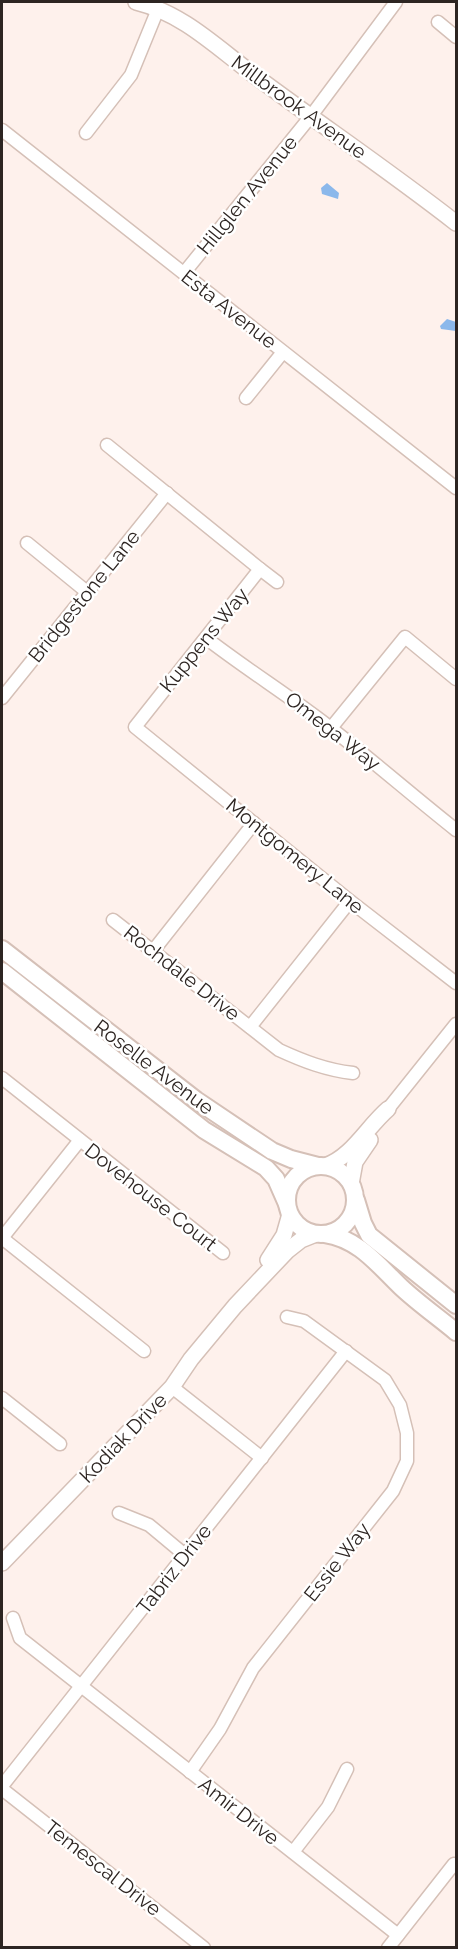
<svg xmlns="http://www.w3.org/2000/svg" width="458" height="1949" font-family="Raleway,sans-serif">
	<rect width="100%" height="100%" fill="#fef1ec"/>
	<g fill="#8bb8eb">
		<path d="M 327,183 L 339,193 L 338,199 L 322,194 L 321,188 Z"/>
		<path d="M 447,319 L 456,322 L 456,331 L 441,329 L 440,326 Z"/>
	</g>
	<g fill="none" stroke-linecap="round" stroke-linejoin="round">
		<g stroke="#d5c0b7" stroke-width="15">
			<g id="minor">
				<path d="M 438,22 L 456,37"/>
				<path d="M 2,130 L 456,488"/>
				<path d="M 86,133 L 131,75 L 158,9"/>
				<path d="M 184,273 L 311,116 L 396,2"/>
				<path d="M 246,398 L 283,352"/>
				<path d="M 107,445 L 260,569"/>
				<path d="M 27,543 L 87,592"/>
				<path d="M 277,582 L 260,569 L 135,727 L 350,901 L 456,983"/>
				<path d="M 206,638 C 246,669 288,695 328,726 C 372,760 413,796 456,830"/>
				<path d="M 2,698 L 167,493"/>
				<path d="M 331,728 L 405,637 L 456,679"/>
				<path d="M 113,920 L 279,1050 C 303,1061 326,1070 353,1073"/>
				<path d="M 153,951 L 254,823"/>
				<path d="M 250,1027 L 350,901"/>
				<path d="M 2,1078 L 223,1253"/>
				<path d="M 388,1109 L 456,1024"/>
				<path d="M 2,1238 L 144,1351"/>
				<path d="M 2,1238 L 80,1140"/>
				<path d="M 172,1387 L 262,1458"/>
				<path d="M 2,1398 L 60,1444"/>
				<path d="M 119,1513 L 149,1525 L 185,1555"/>
				<path d="M 13,1618 L 20,1638 L 398,1935"/>
				<path d="M 190,1772 L 220,1729 L 253,1668 L 393,1491 L 407,1461 L 407,1433 L 400,1405 L 385,1380 L 304,1321 L 287,1317"/>
				<path d="M 2,1786 L 346,1351"/>
				<path d="M 2,1789 L 204,1948"/>
				<path d="M 293,1852 L 328,1807 L 347,1769"/>
				<path d="M 388,1948 L 454,1864"/>
			</g>
		</g>
		<g stroke="#d5c0b7" stroke-width="18">
			<g id="tertiary">
				<path d="M 136,2 C 185,14 218,49 258,78 C 324,127 392,173 456,223"/>
				<path d="M 325,1166 C 352,1157 367,1127 388,1109"/>
				<path d="M 351,1184 L 355,1162 L 370,1140"/>
				<path d="M 268,1260 L 284,1235 L 290,1214"/>
				<path d="M 2,1563 L 172,1387 L 191,1359 L 235,1306 L 287,1251 L 301,1240 L 316,1234"/>
			</g>
		</g>
		<g stroke="#d5c0b7" stroke-width="20">
			<g id="secondary">
				<path d="M 2,949 L 196,1100 L 272,1151 L 291,1159 L 318,1166"/>
				<path d="M 2,971 L 204,1130 L 266,1168 L 276,1179 L 287,1204"/>
				<circle cx="321" cy="1200" r="34"/>
				<path d="M 356,1200 L 363,1223 L 369,1235 L 456,1305"/>
				<path d="M 325,1234 C 359,1239 378,1265 401,1287 C 418,1303 438,1317 456,1332"/>
			</g>
		</g>
		<use href="#minor" stroke="#fff" stroke-width="12"/>
		<use href="#tertiary" stroke="#fff" stroke-width="15"/>
		<use href="#secondary" stroke="#fff" stroke-width="16"/>
	</g>
	<g text-anchor="middle" dominant-baseline="central" stroke-width="5" stroke-linejoin="round" paint-order="stroke">
		<g font-size="20" fill="#2d2522" stroke="#fff">
			<text transform="translate(299 107) rotate(36)">Millbrook Avenue</text>
			<text transform="translate(247 195) rotate(-51)">Hillglen Avenue</text>
			<text transform="translate(229 309) rotate(38)">Esta Avenue</text>
			<text transform="translate(84 596) rotate(-51)">Bridgestone Lane</text>
			<text transform="translate(204 640) rotate(-51)">Kuppens Way</text>
			<text transform="translate(333 731) rotate(38)">Omega Way</text>
			<text transform="translate(295 856) rotate(39)">Montgomery Lane</text>
			<text transform="translate(182 973) rotate(38)">Rochdale Drive</text>
			<text transform="translate(154 1067) rotate(37)">Roselle Avenue</text>
			<text transform="translate(151 1197) rotate(38)">Dovehouse Court</text>
			<text transform="translate(123 1438) rotate(-46)">Kodiak Drive</text>
			<text transform="translate(337 1562) rotate(-52)">Essie Way</text>
			<text transform="translate(174 1569) rotate(-52)">Tabriz Drive</text>
			<text transform="translate(239 1811) rotate(38)">Amir Drive</text>
			<text transform="translate(103 1868) rotate(38)">Temescal Drive</text>
		</g>
	</g>
	<rect width="458" height="1949" fill="none" stroke="#2d2522" stroke-width="6"/>
</svg>
